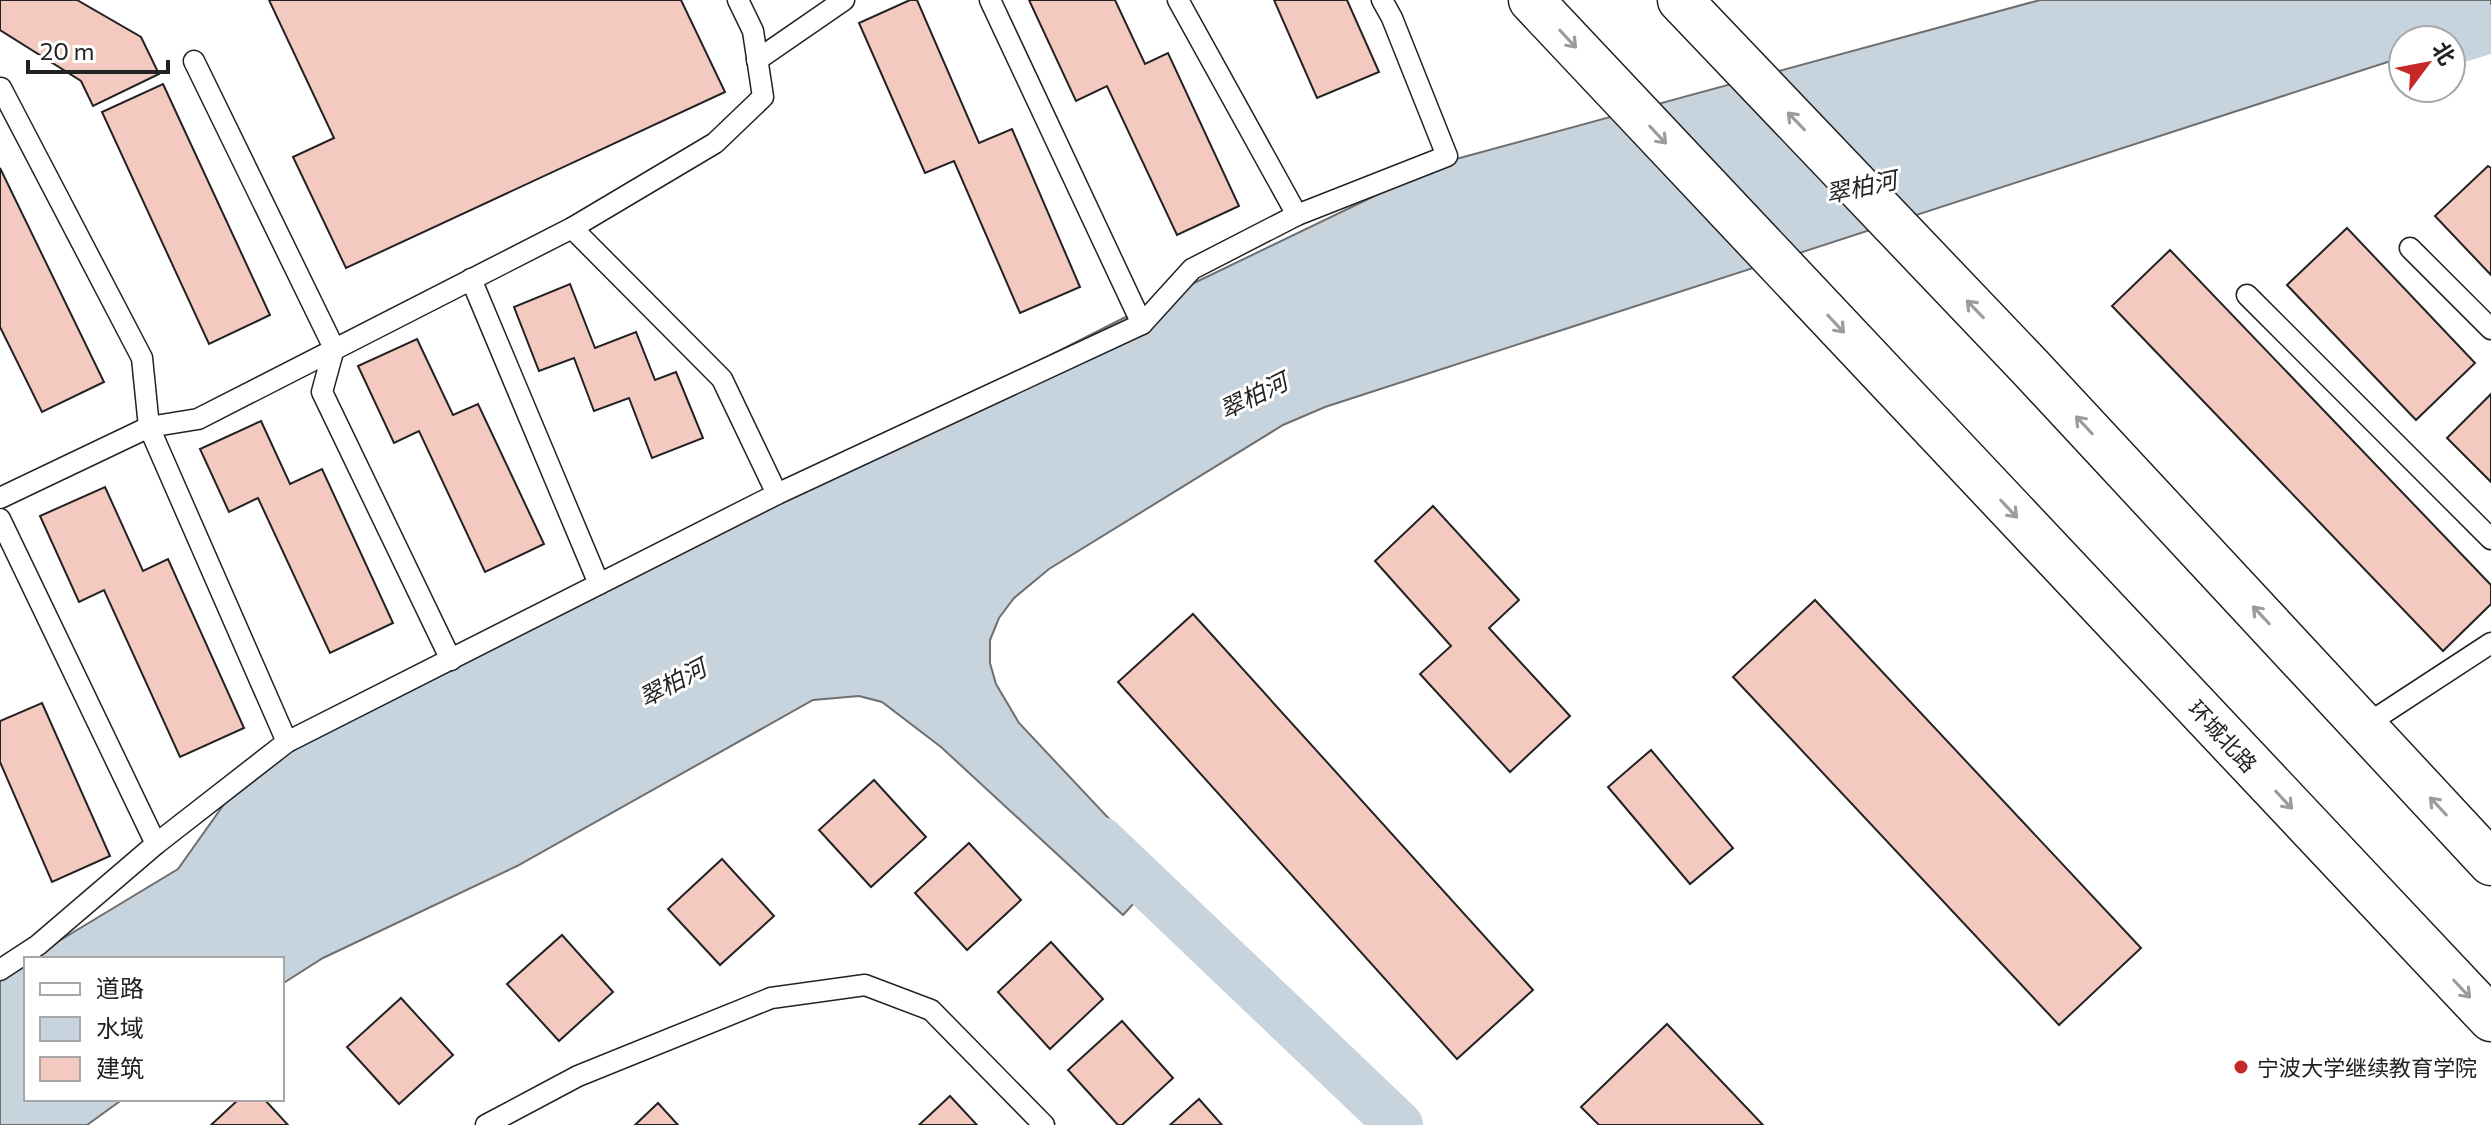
<svg xmlns="http://www.w3.org/2000/svg" width="2491" height="1125" font-family="Commissioner,'Noto Sans SC',sans-serif">
	<rect width="100%" height="100%" fill="#fff"/>
	<g fill="#c7d3dd" stroke="#6f6f6f" stroke-width="2">
		<path d="M 2040,0 L 2491,0 L 2491,28 L 2451,41 L 2403,40 L 2403,57 L 1325,407 L 1283,425 L 1049,569 L 1014,598 L 999,618 L 990,640 L 990,663 L 996,684 L 1019,723 L 1161,874 L 1123,915 L 941,747 L 882,702 L 859,696 L 813,700 L 517,866 L 323,958 L 282,984 L 282,959 L 29,959 L 178,869 L 232,793 L 307,733 L 1165,297 L 1445,162 Z"/>
		<path d="M 26,961 L 26,1099 L 123,1099 L 87,1125 L 0,1125 L 0,977 Z"/>
	</g>
	<g fill="none" stroke-linecap="round" stroke-linejoin="round">
		<g stroke="#c7d3dd" stroke-width="48">
			<path d="M 2451,41 L 2491,29"/>
			<path d="M 1101,841 L 1399,1125"/>
		</g>
	</g>
	<g fill="#f3c9c0" stroke="#222" stroke-width="2">
		<path d="M 0,0 L 77,0 L 141,37 L 159,74 L 93,106 L 81,81 L 0,30 Z"/>
		<path d="M 269,0 L 681,0 L 725,92 L 346,268 L 293,157 L 334,138 Z"/>
		<path d="M 910,0 L 917,0 L 979,143 L 1012,129 L 1080,287 L 1020,313 L 954,161 L 925,173 L 859,23 Z"/>
		<path d="M 1029,0 L 1115,0 L 1145,64 L 1168,53 L 1239,206 L 1177,235 L 1107,86 L 1076,101 Z"/>
		<path d="M 1274,0 L 1347,0 L 1379,72 L 1317,98 Z"/>
		<path d="M 163,84 L 270,315 L 209,344 L 102,112 Z"/>
		<path d="M 2488,166 L 2491,168 L 2491,275 L 2435,216 Z"/>
		<path d="M 0,168 L 104,382 L 42,412 L 0,327 Z"/>
		<path d="M 2347,228 L 2475,363 L 2416,420 L 2287,285 Z"/>
		<path d="M 2170,250 L 2491,585 L 2491,604 L 2443,651 L 2112,306 Z"/>
		<path d="M 570,284 L 595,348 L 636,332 L 655,380 L 676,372 L 703,438 L 652,458 L 629,398 L 594,411 L 574,358 L 539,371 L 514,307 Z"/>
		<path d="M 417,339 L 453,415 L 478,404 L 544,544 L 485,572 L 419,431 L 394,443 L 358,366 Z"/>
		<path d="M 2491,394 L 2491,482 L 2447,438 Z"/>
		<path d="M 261,421 L 290,484 L 322,469 L 393,623 L 330,653 L 258,498 L 229,512 L 200,449 Z"/>
		<path d="M 105,487 L 143,571 L 168,559 L 244,728 L 180,757 L 104,590 L 79,602 L 40,516 Z"/>
		<path d="M 1433,506 L 1519,600 L 1489,628 L 1570,716 L 1510,772 L 1420,674 L 1451,646 L 1375,561 Z"/>
		<path d="M 1815,600 L 2141,948 L 2059,1025 L 1733,677 Z"/>
		<path d="M 1193,614 L 1533,990 L 1457,1059 L 1118,682 Z"/>
		<path d="M 42,703 L 110,856 L 52,882 L 0,762 L 0,721 Z"/>
		<path d="M 1651,750 L 1733,848 L 1690,884 L 1608,787 Z"/>
		<path d="M 874,780 L 926,837 L 871,887 L 819,830 Z"/>
		<path d="M 969,843 L 1021,900 L 967,950 L 915,893 Z"/>
		<path d="M 722,859 L 774,916 L 720,965 L 668,909 Z"/>
		<path d="M 562,935 L 613,992 L 559,1041 L 507,984 Z"/>
		<path d="M 1051,942 L 1103,999 L 1050,1049 L 998,992 Z"/>
		<path d="M 401,998 L 453,1055 L 399,1104 L 347,1047 Z"/>
		<path d="M 1122,1021 L 1173,1078 L 1122,1125 L 1118,1125 L 1068,1070 Z"/>
		<path d="M 1667,1024 L 1763,1125 L 1599,1125 L 1581,1107 Z"/>
		<path d="M 950,1096 L 977,1125 L 919,1125 Z"/>
		<path d="M 239,1099 L 264,1099 L 288,1125 L 211,1125 Z"/>
		<path d="M 1199,1099 L 1222,1125 L 1170,1125 Z"/>
		<path d="M 658,1103 L 678,1125 L 635,1125 Z"/>
	</g>
	<g fill="none" stroke-linecap="round" stroke-linejoin="round">
		<g stroke="#222" stroke-width="23">
			<g id="service">
				<path d="M 990,0 L 1142,324"/>
				<path d="M 1178,0 L 1297,215"/>
				<path d="M 757,60 L 844,0"/>
				<path d="M 194,61 L 334,348 L 322,392 L 451,660"/>
				<path d="M 1,88 L 142,358 L 149,427 L 287,742"/>
				<path d="M 572,228 L 722,379 L 777,494"/>
				<path d="M 2410,248 L 2491,329"/>
				<path d="M 471,279 L 599,584"/>
				<path d="M 2247,295 L 2491,539"/>
				<path d="M 0,498 L 149,427 L 198,419 L 572,228 L 715,143 L 763,97 L 753,31 L 738,0"/>
				<path d="M 0,519 L 156,844"/>
				<path d="M 2364,726 L 2491,643"/>
				<path d="M 0,970 L 38,945 L 156,844 L 287,742 L 777,494 L 1142,324 L 1192,269 L 1297,215 L 1447,156 L 1392,18 L 1382,0"/>
				<path d="M 486,1125 L 578,1076 L 771,998 L 865,985 L 931,1010 L 1044,1125"/>
			</g>
		</g>
		<g stroke="#222" stroke-width="47">
			<g id="primary">
				<path d="M 1531,0 L 2491,1019"/>
				<path d="M 1680,0 L 2029,366 L 2491,863"/>
			</g>
		</g>
		<use href="#service" stroke="#fff" stroke-width="20"/>
		<use href="#primary" stroke="#fff" stroke-width="44"/>
	</g>
	<defs><path id="oneway-shaft" d="M-6 0H5M1.5-3L5.5 0L1.5 3" fill="none" stroke-width="1.6" stroke-linecap="round" stroke-linejoin="round" transform="scale(2)"/></defs>
	<g stroke="#9c9c9c">
		<use href="#oneway-shaft" transform="translate(1568 39) rotate(47)"/>
		<use href="#oneway-shaft" transform="translate(1796 121) rotate(-134)"/>
		<use href="#oneway-shaft" transform="translate(1658 135) rotate(47)"/>
		<use href="#oneway-shaft" transform="translate(1975 309) rotate(-134)"/>
		<use href="#oneway-shaft" transform="translate(1836 324) rotate(47)"/>
		<use href="#oneway-shaft" transform="translate(2084 425) rotate(-133)"/>
		<use href="#oneway-shaft" transform="translate(2009 509) rotate(47)"/>
		<use href="#oneway-shaft" transform="translate(2261 615) rotate(-133)"/>
		<use href="#oneway-shaft" transform="translate(2284 800) rotate(47)"/>
		<use href="#oneway-shaft" transform="translate(2438 806) rotate(-133)"/>
		<use href="#oneway-shaft" transform="translate(2462 989) rotate(47)"/>
	</g>
	<circle fill="#c62828" stroke="#fff" stroke-width="3" cx="2241" cy="1067" r="8"/>
	<g text-anchor="middle" dominant-baseline="central" stroke-width="6" stroke-linejoin="round" paint-order="stroke">
		<g font-size="22" fill="#222" stroke="#fff">
			<text transform="translate(2223 736) rotate(47)">环城北路</text>
		</g>
		<g font-size="22" fill="#222" stroke="#fff" text-anchor="start">
			<text x="2257" y="1067">宁波大学继续教育学院</text>
		</g>
		<g font-size="24" font-style="italic" fill="#222" stroke="#fff">
			<text transform="translate(1861 186) rotate(-12)">翠柏河</text>
			<text transform="translate(1253 395) rotate(-26)">翠柏河</text>
			<text transform="translate(672 682) rotate(-28)">翠柏河</text>
		</g>
	</g>
	<rect x="24" y="957" width="260" height="144" fill="#ffffff" stroke="#a7a7a7" stroke-width="2"/>
	<rect x="40" y="983" width="40" height="12" fill="#ffffff" stroke="#a7a7a7" stroke-width="2"/>
	<text x="96" y="997" font-size="24" fill="#222222">道路</text>
	<rect x="40" y="1017" width="40" height="24" fill="#c7d3dd" stroke="#a7a7a7" stroke-width="2"/>
	<text x="96" y="1037" font-size="24" fill="#222222">水域</text>
	<rect x="40" y="1057" width="40" height="24" fill="#f3c9c0" stroke="#a7a7a7" stroke-width="2"/>
	<text x="96" y="1077" font-size="24" fill="#222222">建筑</text>
	<g transform="translate(2427 64) rotate(58)"><circle r="38" fill="#ffffff" stroke="#a7a7a7" stroke-width="2"/>
	<path d="M0-6L14 30L0 20L-14 30Z" fill="#c62828"/>
	<text y="-12" font-size="22" font-weight="bold" text-anchor="middle" fill="#222222">北</text>
	</g>
	<path d="M28 60v12h140v-12" fill="none" stroke="#222222" stroke-width="4"/>
	<text x="40" y="60" font-size="24" fill="#222222" stroke="#ffffff" stroke-width="6" paint-order="stroke">20 m</text>
</svg>
